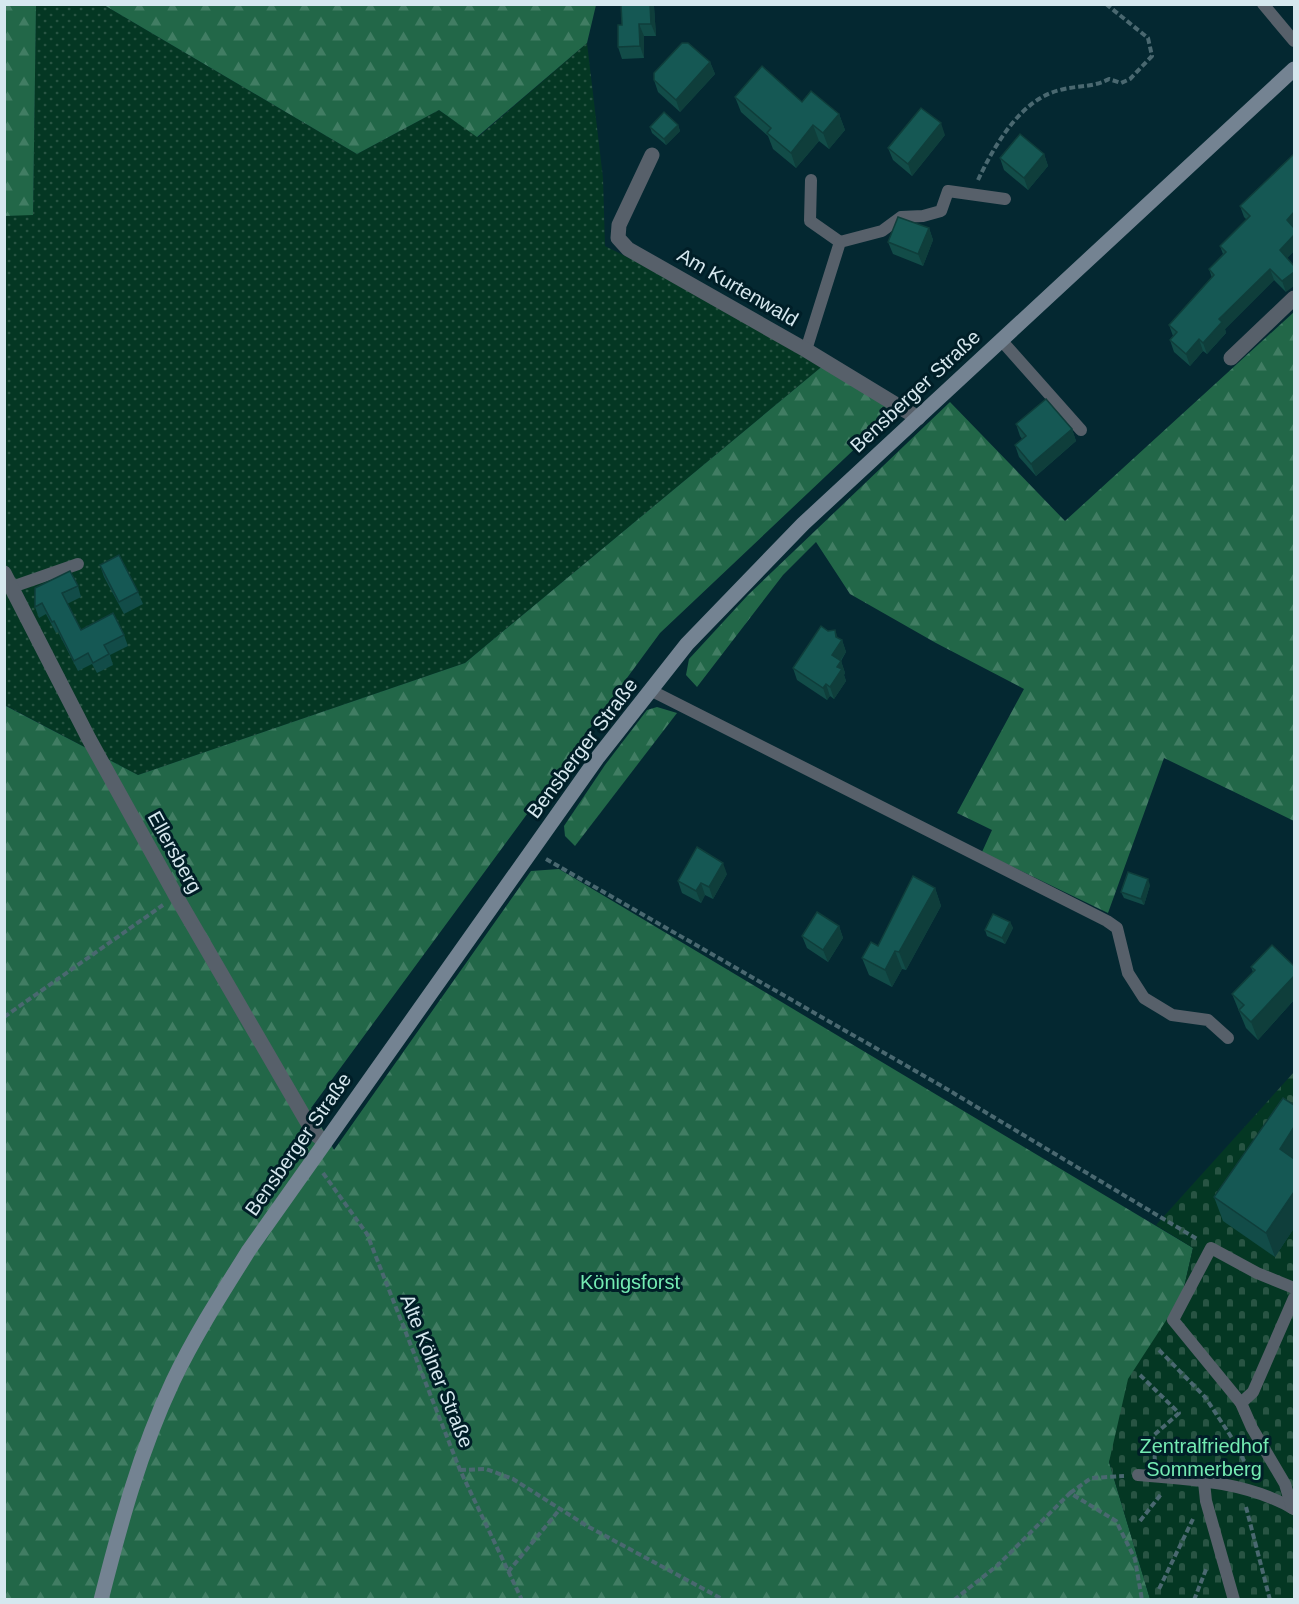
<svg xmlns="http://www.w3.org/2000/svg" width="1299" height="1604" font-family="Arial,sans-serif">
	<defs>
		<pattern id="grass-dots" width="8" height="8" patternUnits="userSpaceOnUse" patternTransform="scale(1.5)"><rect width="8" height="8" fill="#043723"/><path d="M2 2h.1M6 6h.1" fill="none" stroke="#285443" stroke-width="1.8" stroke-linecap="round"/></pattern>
		<pattern id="forest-firs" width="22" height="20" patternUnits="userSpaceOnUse" patternTransform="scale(1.5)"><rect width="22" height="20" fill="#226748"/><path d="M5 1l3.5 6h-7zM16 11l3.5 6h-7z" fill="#417d63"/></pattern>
		<pattern id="cemetery-stones" width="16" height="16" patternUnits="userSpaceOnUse" patternTransform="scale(1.5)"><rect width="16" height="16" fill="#043723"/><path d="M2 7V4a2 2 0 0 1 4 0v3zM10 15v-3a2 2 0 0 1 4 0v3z" fill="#285443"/></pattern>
	</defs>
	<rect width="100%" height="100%" fill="#042831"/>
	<path fill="url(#grass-dots)" d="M 36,5 L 104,5 L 357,154 L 439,110 L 478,137 L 587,43 L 603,178 L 605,246 L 831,359 L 465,663 L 138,775 L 5,705 L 4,216 L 33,214 Z"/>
	<g fill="url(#forest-firs)">
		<path d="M 5,4 L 36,5 L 33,215 L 5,216 Z"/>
		<path d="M 104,5 L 596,4 L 596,5 L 587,43 L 477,137 L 439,110 L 357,154 Z"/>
		<path d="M 1294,312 L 1294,821 L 1164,758 L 1108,913 L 982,852 L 992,830 L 957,813 L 1024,689 L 936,643 L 850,594 L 816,542 L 783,575 L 697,687 L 686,675 L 689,659 L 748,595 L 950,402 L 1065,521 Z"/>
		<path d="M 831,359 L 900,406 L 660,633 L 311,1108 L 334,1150 L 531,871 L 559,869 L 1193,1248 L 1182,1296 L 1109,1462 L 1150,1599 L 5,1599 L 4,705 L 138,775 L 465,663 Z"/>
		<path d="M 657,707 L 677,713 L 575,846 L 565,836 L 564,826 L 605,765 L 647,710 Z"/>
	</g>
	<path fill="url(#cemetery-stones)" d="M 1294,1072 L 1294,1599 L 1150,1599 L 1109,1462 L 1128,1379 L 1182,1296 L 1193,1248 L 1156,1225 Z"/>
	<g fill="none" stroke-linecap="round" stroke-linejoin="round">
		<g stroke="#4a6870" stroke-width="4" stroke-dasharray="6 3" stroke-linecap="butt">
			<path d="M 978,180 C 994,146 1021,99 1060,90 C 1078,85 1092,88 1109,79 L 1121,83 L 1130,79 L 1152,56 L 1148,38 L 1106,4"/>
			<path d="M 546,859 L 940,1085 L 1197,1239"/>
			<path d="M 4,1017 L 163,905"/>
			<path d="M 323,1173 L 367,1234 L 460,1470 L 522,1600"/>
			<path d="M 1159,1350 L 1205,1397 L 1232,1438 L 1251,1474"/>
			<path d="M 1140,1375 L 1179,1413 L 1153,1436 L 1155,1461"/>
			<path d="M 460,1470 L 486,1469 L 513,1479 L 587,1526 L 724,1600"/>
			<path d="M 1070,1493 L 1091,1478 L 1124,1476"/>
			<path d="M 1246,1507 L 1270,1600"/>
			<path d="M 1140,1521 L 1162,1493"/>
			<path d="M 508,1572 L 560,1509"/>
			<path d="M 1159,1589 L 1193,1519"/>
			<path d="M 954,1600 L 998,1565 L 1070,1493 L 1116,1521 L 1135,1559 L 1142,1600"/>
			<path d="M 1194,1600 L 1207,1567"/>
		</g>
		<g stroke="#57606a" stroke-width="12">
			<path d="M 1263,4 L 1294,41"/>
			<path d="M 811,180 L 810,221 L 840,242"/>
			<path d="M 1001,340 L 1081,430"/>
			<path d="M 806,350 L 840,242 L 882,231 L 901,217 L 923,216 L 941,211 L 948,191 L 1005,199"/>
			<path d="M 12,587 L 78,564"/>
			<path d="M 650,690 L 1107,921 L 1117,928 L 1128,973 L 1144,998 L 1172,1015 L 1208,1020 L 1228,1038"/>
			<path d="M 1241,1403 L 1253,1392 L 1294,1298"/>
			<path d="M 1138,1475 C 1190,1479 1248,1482 1294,1509"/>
			<path d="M 1204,1482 L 1206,1501 L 1234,1600"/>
			<path d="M 1292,1508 L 1285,1484 L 1252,1428 L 1241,1403 L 1173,1320 L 1211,1248 L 1257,1273 L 1294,1288"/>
		</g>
		<g stroke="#57606a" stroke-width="15">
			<path d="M 652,155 L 619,225 L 618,238 L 628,249 L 806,350 L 918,418"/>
			<path d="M 1231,358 L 1294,298"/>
			<path d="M 4,573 L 89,739 L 176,896 L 313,1132 L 325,1142"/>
		</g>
		<path stroke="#748392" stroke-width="15" d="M 101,1600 C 120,1525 140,1451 173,1381 C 195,1335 222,1293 249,1250 L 598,757 L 687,644 L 803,524 L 1294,69"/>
	</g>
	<g fill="#124c48">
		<path d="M 654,6 L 656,36 L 644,36 L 644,58 L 622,59 L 618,47 L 622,25 Z"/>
		<path d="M 710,62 L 715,74 L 680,112 L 658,92 L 654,80 Z"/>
		<path d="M 735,97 L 802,102 L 839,114 L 845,130 L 829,149 L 819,141 L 796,168 L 773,149 L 768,136 L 741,112 Z"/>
		<path d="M 678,125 L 680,131 L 666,145 L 652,133 L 650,127 Z"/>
		<path d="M 945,135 L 912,176 L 893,160 L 888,148 Z"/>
		<path d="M 1044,154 L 1048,166 L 1028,190 L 1004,170 L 1000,158 Z"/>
		<path d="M 1294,154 L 1294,251 L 1287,258 L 1286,292 L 1274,280 L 1225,329 L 1226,333 L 1207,354 L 1203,351 L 1190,366 L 1174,352 L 1170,340 L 1173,336 L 1169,325 L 1212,278 L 1209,269 L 1223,254 L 1220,246 L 1247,220 L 1244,217 L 1240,206 Z"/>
		<path d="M 929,228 L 933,240 L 923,266 L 893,254 L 888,242 Z"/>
		<path d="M 1016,424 L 1072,429 L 1076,441 L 1036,476 L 1019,457 L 1015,445 L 1022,439 L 1020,436 Z"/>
		<path d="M 100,565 L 138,592 L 143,604 L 124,614 L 104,577 Z"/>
		<path d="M 78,586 L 81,597 L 67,604 L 81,630 L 124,635 L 128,646 L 110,655 L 113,665 L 97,673 L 92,664 L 78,671 L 58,632 L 56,633 L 46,614 L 39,618 L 35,607 Z"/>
		<path d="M 842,640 L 846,652 L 841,661 L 845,673 L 844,675 L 846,681 L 834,699 L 830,696 L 827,700 L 797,680 L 793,668 Z"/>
		<path d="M 727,874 L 713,899 L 705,895 L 701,903 L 682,893 L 678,881 Z"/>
		<path d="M 1150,885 L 1144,905 L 1124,898 L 1121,892 Z"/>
		<path d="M 935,888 L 941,906 L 906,970 L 902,969 L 892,987 L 869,975 L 862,958 L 878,946 Z"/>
		<path d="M 1010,922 L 1013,928 L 1005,944 L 987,936 L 985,930 Z"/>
		<path d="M 839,926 L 843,938 L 828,962 L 807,948 L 802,936 Z"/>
		<path d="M 1251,967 L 1294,976 L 1294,1000 L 1258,1040 L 1246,1028 L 1232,994 L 1253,972 Z"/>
		<path d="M 1294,1105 L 1294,1228 L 1275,1257 L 1223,1221 L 1214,1197 Z"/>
	</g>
	<g fill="#0f3e3b">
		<path d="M 650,4 L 654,4 L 654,6 L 656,36 L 651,24 Z"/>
		<path d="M 639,24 L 644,36 L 644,58 L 640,46 Z"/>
		<path d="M 710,62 L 715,74 L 680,112 L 676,100 Z"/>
		<path d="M 839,114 L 845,130 L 829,149 L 823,133 Z"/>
		<path d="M 941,123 L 945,135 L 912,176 L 908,164 Z"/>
		<path d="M 678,125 L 680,131 L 666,145 L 664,139 Z"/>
		<path d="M 813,125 L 819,141 L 796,168 L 791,153 Z"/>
		<path d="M 1044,154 L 1048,166 L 1028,190 L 1024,178 Z"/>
		<path d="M 1294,212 L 1294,228 L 1287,220 Z"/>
		<path d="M 929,228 L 933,240 L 923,266 L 918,254 Z"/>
		<path d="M 1294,235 L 1294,251 L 1284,261 L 1280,250 Z"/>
		<path d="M 1270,269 L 1274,280 L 1225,329 L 1226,333 L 1207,354 L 1203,343 L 1219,319 Z"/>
		<path d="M 1294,272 L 1294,286 L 1286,292 L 1282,281 Z"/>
		<path d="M 1199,339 L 1203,351 L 1190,366 L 1186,354 Z"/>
		<path d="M 1072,429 L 1076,441 L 1036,476 L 1031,464 Z"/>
		<path d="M 835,630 L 840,644 L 842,640 L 846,652 L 836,667 L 832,655 L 836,637 Z"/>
		<path d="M 841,661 L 845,673 L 844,675 L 846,681 L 834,699 L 830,687 L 837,667 Z"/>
		<path d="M 826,684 L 830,696 L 827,700 L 823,688 Z"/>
		<path d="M 723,863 L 727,874 L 713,899 L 709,887 Z"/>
		<path d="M 1148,879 L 1150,885 L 1144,905 L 1141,899 Z"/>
		<path d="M 701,883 L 705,895 L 701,903 L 696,891 Z"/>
		<path d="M 935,888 L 941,906 L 906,970 L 899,952 Z"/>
		<path d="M 1010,922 L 1013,928 L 1005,944 L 1002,938 Z"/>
		<path d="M 839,926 L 843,938 L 828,962 L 823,950 Z"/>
		<path d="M 895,951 L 902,969 L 892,987 L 885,970 Z"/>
		<path d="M 1294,976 L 1294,1000 L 1258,1040 L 1251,1022 Z"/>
		<path d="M 1294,1127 L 1294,1163 L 1280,1149 Z"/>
		<path d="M 1294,1192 L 1294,1228 L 1275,1257 L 1266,1233 Z"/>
	</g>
	<g fill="#155854" stroke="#0f3e3b" stroke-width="1.5">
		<path d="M 621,4 L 650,4 L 651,24 L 639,24 L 640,46 L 618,47 L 618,25 L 622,25 Z"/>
		<path d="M 682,43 L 688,43 L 710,62 L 676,100 L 654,80 L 654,73 Z"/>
		<path d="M 762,66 L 802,102 L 811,91 L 839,114 L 823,133 L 813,125 L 791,153 L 767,133 L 771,128 L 735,97 Z"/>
		<path d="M 921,108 L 941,123 L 908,164 L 888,148 Z"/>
		<path d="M 664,112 L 678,125 L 664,139 L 650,127 Z"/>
		<path d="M 1020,134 L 1044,154 L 1024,178 L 1000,158 Z"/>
		<path d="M 1294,154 L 1294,212 L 1287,220 L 1294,228 L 1294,235 L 1280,250 L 1294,266 L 1294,272 L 1282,281 L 1270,269 L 1219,319 L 1222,322 L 1203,343 L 1199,339 L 1186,354 L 1170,340 L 1177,332 L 1169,325 L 1214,275 L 1209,269 L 1226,252 L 1220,246 L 1250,216 L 1240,206 Z"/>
		<path d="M 898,217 L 929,228 L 918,254 L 888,242 Z"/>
		<path d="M 1046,399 L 1072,429 L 1031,464 L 1015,445 L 1026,436 L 1016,424 Z"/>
		<path d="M 119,555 L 138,592 L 119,602 L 100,565 Z"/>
		<path d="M 70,571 L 78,586 L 62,593 L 81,630 L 113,613 L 124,635 L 104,645 L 109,654 L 93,663 L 88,653 L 74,661 L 54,621 L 52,622 L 42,603 L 35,607 L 35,588 Z"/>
		<path d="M 821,626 L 828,631 L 835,630 L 836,637 L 842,640 L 832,655 L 841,661 L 837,667 L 842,669 L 830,687 L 826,684 L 823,688 L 793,668 Z"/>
		<path d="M 697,847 L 723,863 L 709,887 L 701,883 L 696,891 L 678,881 Z"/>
		<path d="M 1128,872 L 1148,879 L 1141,899 L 1121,892 Z"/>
		<path d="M 913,876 L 935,888 L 899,952 L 895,951 L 885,970 L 862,958 L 871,942 L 878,946 Z"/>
		<path d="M 817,912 L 839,926 L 823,950 L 802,936 Z"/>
		<path d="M 993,914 L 1010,922 L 1002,938 L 985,930 Z"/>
		<path d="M 1272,945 L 1294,966 L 1294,976 L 1251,1022 L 1239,1010 L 1244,1005 L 1232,994 L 1255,970 L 1251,967 Z"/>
		<path d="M 1283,1098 L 1294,1105 L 1294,1127 L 1280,1149 L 1294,1159 L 1294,1192 L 1266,1233 L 1214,1197 Z"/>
	</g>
	<g text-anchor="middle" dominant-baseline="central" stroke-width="6" stroke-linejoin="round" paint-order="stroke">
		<g font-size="20" fill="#d6e8ef" stroke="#001e27">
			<text transform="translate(738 287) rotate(30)">Am Kurtenwald</text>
			<text transform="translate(915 391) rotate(-43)">Bensberger Straße</text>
			<text transform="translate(582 748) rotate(-53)">Bensberger Straße</text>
			<text transform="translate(175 852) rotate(61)">Ellersberg</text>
			<text transform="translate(298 1144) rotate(-55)">Bensberger Straße</text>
			<text transform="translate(437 1371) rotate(68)">Alte Kölner Straße</text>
		</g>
		<g font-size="20" fill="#74ecb3" stroke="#001e27">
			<text x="630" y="1282">Königsforst</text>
			<text x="1204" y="1446">Zentralfriedhof<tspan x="1204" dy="23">Sommerberg</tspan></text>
		</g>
	</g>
	<rect width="1299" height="1604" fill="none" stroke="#d6e8ef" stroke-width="12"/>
</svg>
